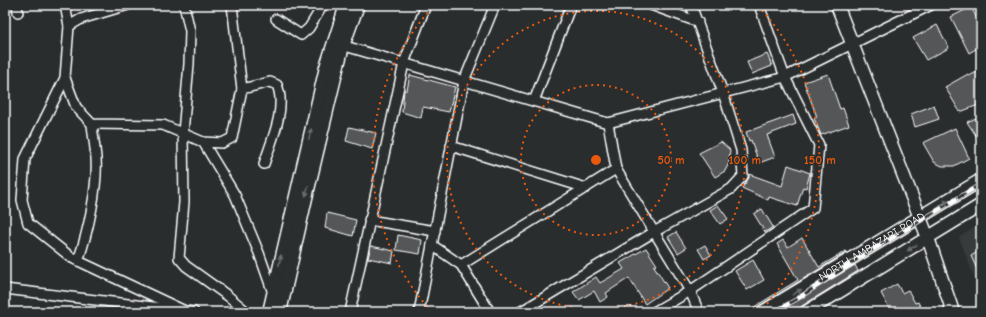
<svg xmlns="http://www.w3.org/2000/svg" width="986" height="317" font-family="'Comic Neue',sans-serif">
	<rect width="100%" height="100%" fill="#2a2d2e"/>
	<filter id="ink" filterUnits="userSpaceOnUse"><feTurbulence type="fractalNoise" baseFrequency=".025" numOctaves="2"/><feDisplacementMap in="SourceGraphic" scale="8" xChannelSelector="R" yChannelSelector="G"/><feConvolveMatrix kernelMatrix="1 2 1 2 8 2 1 2 1" color-interpolation-filters="sRGB"/></filter>
	<g filter="url(#ink)">
		<path fill="#373a3b" d="M 981,224 L 981,296 L 959,237 Z"/>
		<g fill="#555758" stroke="#fff">
			<path d="M 971,7 L 981,26 L 981,46 L 969,53 L 951,17 Z"/>
			<path d="M 937,25 L 949,48 L 926,60 L 913,38 Z"/>
			<path d="M 767,54 L 772,66 L 752,74 L 747,62 Z"/>
			<path d="M 981,70 L 981,104 L 960,112 L 945,87 L 968,74 L 969,76 Z"/>
			<path d="M 828,74 L 840,109 L 843,108 L 849,125 L 821,135 L 814,118 L 817,117 L 804,82 Z"/>
			<path d="M 410,75 L 455,87 L 449,112 L 423,107 L 421,118 L 402,112 L 404,90 L 407,90 Z"/>
			<path d="M 934,105 L 939,119 L 915,127 L 911,114 Z"/>
			<path d="M 793,115 L 796,124 L 767,135 L 775,157 L 759,163 L 751,140 L 749,141 L 746,132 Z"/>
			<path d="M 981,116 L 981,143 L 967,122 Z"/>
			<path d="M 349,127 L 376,133 L 372,149 L 346,141 Z"/>
			<path d="M 955,128 L 969,158 L 954,166 L 942,166 L 934,162 L 923,143 Z"/>
			<path d="M 721,142 L 730,150 L 729,163 L 725,171 L 715,177 L 699,153 Z"/>
			<path d="M 788,165 L 810,173 L 806,188 L 803,187 L 797,206 L 769,197 L 768,200 L 742,188 L 749,178 L 749,174 L 782,186 Z"/>
			<path d="M 718,205 L 728,219 L 720,224 L 710,210 Z"/>
			<path d="M 762,209 L 773,227 L 765,232 L 754,214 Z"/>
			<path d="M 327,213 L 356,220 L 353,236 L 325,228 Z"/>
			<path d="M 676,232 L 686,248 L 678,253 L 668,237 Z"/>
			<path d="M 398,235 L 422,240 L 420,254 L 396,250 Z"/>
			<path d="M 802,238 L 819,267 L 846,251 L 847,252 L 759,306 L 756,312 L 746,312 L 798,280 L 777,244 L 783,240 L 788,247 Z"/>
			<path d="M 705,245 L 711,255 L 704,259 L 698,249 Z"/>
			<path d="M 371,246 L 394,251 L 392,263 L 368,258 Z"/>
			<path d="M 646,248 L 657,265 L 654,266 L 668,288 L 645,304 L 629,278 L 606,293 L 608,297 L 600,302 L 594,291 L 579,300 L 573,292 L 596,277 L 600,283 L 624,269 L 620,263 Z"/>
			<path d="M 981,250 L 981,278 L 971,256 Z"/>
			<path d="M 753,260 L 764,280 L 747,290 L 735,271 Z"/>
			<path d="M 855,265 L 858,271 L 802,306 L 799,312 L 777,312 Z"/>
			<path d="M 897,284 L 902,293 L 908,290 L 915,303 L 918,302 L 923,312 L 891,312 L 881,293 Z"/>
		</g>
		<g fill="none" stroke-linecap="round" stroke-linejoin="round">
			<g stroke="#fff" stroke-width="12">
				<g id="street">
					<path d="M 17,5 L 18,12"/>
					<path d="M 65,5 L 69,26"/>
					<path d="M 128,5 L 81,19 L 69,26 L 65,78 L 25,159 L 22,200 L 28,223 L 72,258 L 185,311 L 185,312"/>
					<path d="M 184,5 L 190,31 L 189,64 L 183,133 L 184,202 L 179,258 L 186,266 L 228,296 L 247,312"/>
					<path d="M 651,5 L 698,22"/>
					<path d="M 276,19 L 301,35 L 309,28 L 323,5"/>
					<path d="M 338,44 L 608,123 L 785,77 L 931,5"/>
					<path d="M 65,78 L 76,107 L 92,124 L 163,125 L 203,142 L 222,143 L 232,138 L 242,89 L 232,5"/>
					<path d="M 242,89 L 270,82 L 277,85 C 287,108 271,142 264,164"/>
					<path d="M 534,101 L 571,5"/>
					<path d="M 608,123 L 616,169 L 690,291 L 699,312"/>
					<path d="M 203,142 L 235,195 L 259,253 L 273,293"/>
					<path d="M 451,146 L 586,188"/>
					<path d="M 369,220 L 435,231"/>
					<path d="M 432,245 L 461,265 L 490,312"/>
					<path d="M 78,261 C 88,232 98,188 96,158 C 95,146 93,135 92,124"/>
					<path d="M 461,265 L 616,169"/>
					<path d="M 5,289 L 194,312"/>
					<path d="M 350,312 L 404,63 L 426,5"/>
					<path d="M 419,312 L 464,81 L 495,5"/>
					<path d="M 520,312 L 654,232 L 731,189 L 743,176 L 741,150 L 723,93 L 691,5"/>
					<path d="M 654,312 L 690,291 L 813,208 L 819,145 L 785,77 L 759,5"/>
				</g>
			</g>
			<g stroke="#fff" stroke-width="15">
				<g id="secondary">
					<path d="M 837,5 L 928,238 L 953,312"/>
					<path d="M 269,312 L 326,67 L 346,5"/>
					<path d="M 280,312 L 306,198 L 336,73 L 343,46 L 358,5"/>
					<path id="s1" d="M 763,312 L 981,180"/>
					<path d="M 806,312 L 981,205"/>
				</g>
			</g>
			<use href="#street" stroke="#2a2d2e" stroke-width="9"/>
			<use href="#secondary" stroke="#2a2d2e" stroke-width="12"/>
			<g stroke="#fff" stroke-width="4.5">
				<path id="rail" d="M 774,312 L 797,299 L 859,258 L 981,184"/>
			</g>
			<use href="#rail" stroke="#2a2d2e" stroke-width="3" stroke-dasharray="9" stroke-linecap="butt"/>
		</g>
		<defs><path id="oneway-solid" d="M-6-.8H1V-3.2L6.5 0L1 3.2V.8H-6Z"/></defs>
		<g fill="#6a6c6d">
			<use href="#oneway-solid" transform="translate(310 134) rotate(-77)"/>
			<use href="#oneway-solid" transform="translate(307 191) rotate(104)"/>
			<use href="#oneway-solid" transform="translate(944 203) rotate(-31)"/>
			<use href="#oneway-solid" transform="translate(912 248) rotate(149)"/>
			<use href="#oneway-solid" transform="translate(280 260) rotate(-77)"/>
			<use href="#oneway-solid" transform="translate(797 292) rotate(-31)"/>
		</g>
	</g>
	<g fill="none" stroke="#e8590c" stroke-width="2" stroke-dasharray="2 4">
		<circle cx="596" cy="160" r="75"/>
		<circle cx="596" cy="160" r="149"/>
		<path d="M431 311A224 224 0 0 1 434 6M758 6A224 224 0 0 1 761 311"/>
	</g>
	<g text-anchor="middle" dominant-baseline="central" stroke-width="3" stroke-linejoin="round" paint-order="stroke">
		<g font-size="11" fill="#fff" stroke="#2a2d2e">
			<text stroke="none"><textPath href="#s1" startOffset="127">NORTH AMBAZARI ROAD</textPath></text>
		</g>
	</g>
	<circle cx="596" cy="160" r="6" fill="#e8590c" stroke="#2a2d2e" stroke-width="2"/>
	<g font-size="12" text-anchor="middle" font-weight="bold" fill="#e8590c" stroke="#2a2d2e" stroke-width="3" stroke-linejoin="round" paint-order="stroke">
		<text x="671" y="164">50 m</text>
		<text x="745" y="164">100 m</text>
		<text x="820" y="164">150 m</text>
	</g>
	<rect width="986" height="317" fill="none" stroke="#2a2d2e" stroke-width="20"/>
	<rect x="10" y="10" width="966" height="297" fill="none" stroke="#fff" stroke-width="1.5" filter="url(#ink)"/>
</svg>
